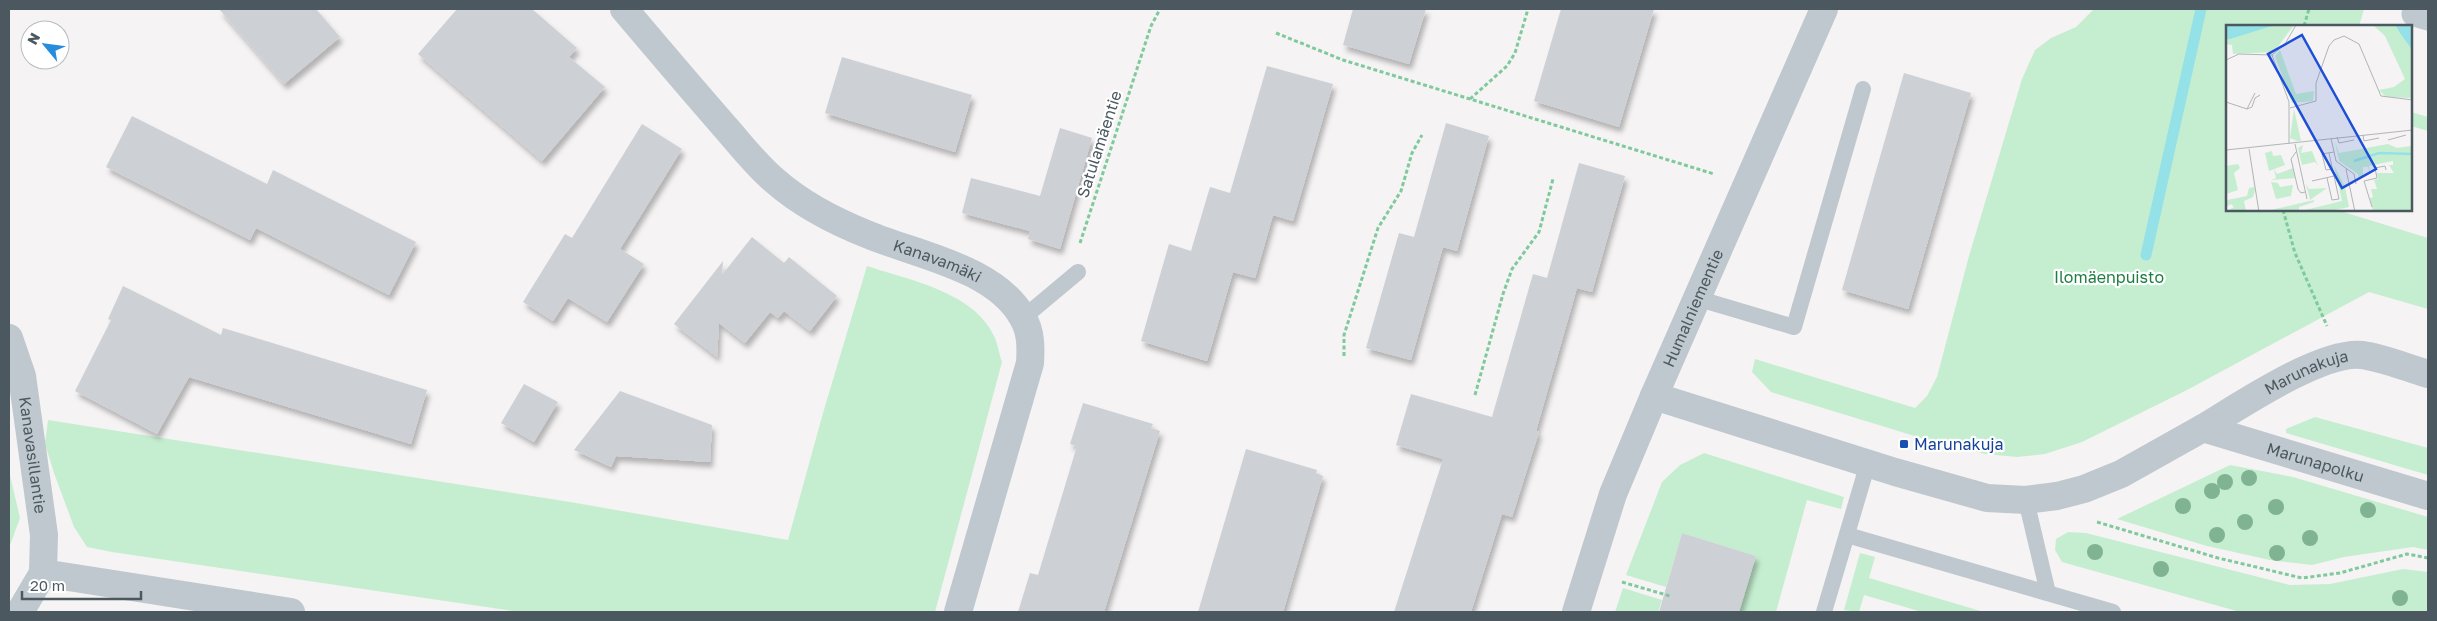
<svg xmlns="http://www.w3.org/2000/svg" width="2437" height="621" font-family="'Golos Text',sans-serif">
	<defs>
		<filter id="shadow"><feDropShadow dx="3" dy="5.5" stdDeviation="2.5" flood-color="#0004"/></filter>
	</defs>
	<rect width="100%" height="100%" fill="#f5f3f3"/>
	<g fill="#c5eed0">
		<path d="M 2094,9 L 2364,9 L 2359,26 L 2227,26 L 2227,210 L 2337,210 L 2428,238 L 2428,309 L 2369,292 L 2187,390 L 2082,442 L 2045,454 L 2017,457 L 1985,454 L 1931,441 L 1771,392 L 1752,372 L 1755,359 L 1915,408 L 1927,396 L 1937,377 L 1969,256 L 2022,79 L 2035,50 L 2051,38 L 2076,27 Z"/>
		<path d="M 2411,112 L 2428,117 L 2428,131 L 2411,126 Z"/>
		<path d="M 867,266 C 909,280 974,292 994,336 C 998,344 999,354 1002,362 L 935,612 L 520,612 L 112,552 L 87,547 L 74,527 L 54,473 L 45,444 L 48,420 L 570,502 L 788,540 L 823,413 Z"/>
		<path d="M 2315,417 L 2428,448 L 2428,475 L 2286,433 L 2286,429 Z"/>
		<path d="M 1704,453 L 1844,497 L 1841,509 L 1807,500 L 1776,612 L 1729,612 L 1730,608 L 1739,610 L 1756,556 L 1682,533 L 1666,587 L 1626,575 L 1662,482 L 1680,465 Z"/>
		<path d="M 2230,465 L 2293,477 L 2428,517 L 2428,550 L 2413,547 L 2344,557 L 2312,565 L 2270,560 L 2207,546 L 2117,519 Z"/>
		<path d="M 9,471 L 20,518 L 9,548 Z"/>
		<path d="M 2068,532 L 2086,533 L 2290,585 L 2330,584 L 2403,569 L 2428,572 L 2428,612 L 2240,612 L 2062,562 L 2055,550 L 2056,539 Z"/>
		<path d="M 1860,553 L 1875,557 L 1869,578 L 1984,612 L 1922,612 L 1864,595 L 1859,612 L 1844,610 Z"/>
		<path d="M 1623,588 L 1662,600 L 1658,612 L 1615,612 Z"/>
	</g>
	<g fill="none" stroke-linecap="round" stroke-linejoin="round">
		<path stroke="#95e1e8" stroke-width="11" d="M 2146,255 L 2201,9"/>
	</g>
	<g fill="#cdd0d4" filter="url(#shadow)">
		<path d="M 219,9 L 316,9 L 340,37 L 284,84 Z"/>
		<path d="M 457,9 L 532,9 L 577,48 L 569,57 L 605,87 L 542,161 L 418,54 Z"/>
		<path d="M 1353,9 L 1426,9 L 1409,64 L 1343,45 Z"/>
		<path d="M 1561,9 L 1654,9 L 1619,127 L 1534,101 Z"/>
		<path d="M 842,57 L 972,95 L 955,152 L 825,113 Z"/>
		<path d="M 1267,66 L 1333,84 L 1293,221 L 1273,215 L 1255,278 L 1233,272 L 1207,361 L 1141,341 L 1169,244 L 1191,251 L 1210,187 L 1230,193 Z"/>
		<path d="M 1904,73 L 1971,93 L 1908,309 L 1842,290 Z"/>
		<path d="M 132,116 L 267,184 L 273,170 L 416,242 L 389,295 L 256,228 L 250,240 L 106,167 Z"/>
		<path d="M 1446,123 L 1489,136 L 1457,251 L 1443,247 L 1411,360 L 1366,348 L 1399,233 L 1414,237 Z"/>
		<path d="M 642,124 L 682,149 L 620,249 L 644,264 L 607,322 L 568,298 L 553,321 L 523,302 L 565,234 L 572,238 Z"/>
		<path d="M 1060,128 L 1092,138 L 1060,249 L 1028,239 L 1030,231 L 962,213 L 971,178 L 1040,196 Z"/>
		<path d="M 1579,163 L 1625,176 L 1592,292 L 1577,288 L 1536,431 L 1539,432 L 1512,517 L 1502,514 L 1471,612 L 1394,612 L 1443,459 L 1396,445 L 1411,394 L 1492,417 L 1533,274 L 1547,278 Z"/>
		<path d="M 752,237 L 784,263 L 789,257 L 837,296 L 810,331 L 784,311 L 778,318 L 770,312 L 745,343 L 719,323 L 717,357 L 674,324 L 723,261 L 722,275 Z"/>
		<path d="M 123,286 L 221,335 L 223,328 L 427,390 L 411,444 L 189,377 L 157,434 L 75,391 L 111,320 L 108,319 Z"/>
		<path d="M 524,384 L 558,402 L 534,442 L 501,423 Z"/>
		<path d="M 620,391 L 712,425 L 710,462 L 616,456 L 611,467 L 574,450 Z"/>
		<path d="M 1083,403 L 1153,424 L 1151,428 L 1160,431 L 1104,612 L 1018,612 L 1030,573 L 1038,575 L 1077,446 L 1070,444 Z"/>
		<path d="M 1246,449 L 1317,470 L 1316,473 L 1323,476 L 1283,612 L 1198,612 Z"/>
		<path d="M 1682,533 L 1756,556 L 1739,612 L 1659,612 Z"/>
	</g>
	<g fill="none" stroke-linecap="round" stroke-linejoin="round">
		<g stroke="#7fca9c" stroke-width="3" stroke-dasharray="4 2.5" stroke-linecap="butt">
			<path d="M 2304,26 L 2309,9"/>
			<path d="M 1276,33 L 1343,60 L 1714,174"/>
			<path d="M 1470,99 L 1507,66 L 1515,53 L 1528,9"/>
			<path d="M 2283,210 L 2295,253 L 2327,326"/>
			<path d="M 1080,243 L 1151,26 L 1160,9"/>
			<path d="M 1344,356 L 1344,335 L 1378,228 L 1401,191 L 1412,153 L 1422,135"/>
			<path d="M 1475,395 L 1503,294 L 1512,269 L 1539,232 L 1553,179"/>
			<path d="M 2097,522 L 2218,558 L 2302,578 L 2340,573 L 2407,554 L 2428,558"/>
			<path d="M 1622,582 L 1670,596"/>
		</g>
		<g stroke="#bfc8ce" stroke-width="16">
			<path d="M 1696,298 L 1794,327 L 1863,89"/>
			<path d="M 1023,318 L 1078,272"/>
			<path d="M 2026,500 L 2048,593"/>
			<path d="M 1847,535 L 2113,612"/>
			<path d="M 1824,612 L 1868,463"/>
		</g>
		<path stroke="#bfc8ce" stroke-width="25" d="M 2416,9 L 2414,14 L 2428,18"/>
		<g stroke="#bfc8ce" stroke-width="28">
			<path id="s1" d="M 624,9 C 657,48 691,88 725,127 C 741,145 756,165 774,180 C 801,204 836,222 869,235 C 917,255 996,268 1023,318 C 1031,332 1031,347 1030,363 L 958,612"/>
			<path id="s2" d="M 9,338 L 22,376 L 44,535 L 43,573 L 20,612"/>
			<path id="s3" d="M 2203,428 C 2238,407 2322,350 2362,355 C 2384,358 2407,368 2428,374"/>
			<path d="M 43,573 L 291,612"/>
		</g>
		<g stroke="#bfc8ce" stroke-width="28">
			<path id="s4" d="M 1654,396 L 1895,472 L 1987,498 L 2026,500 L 2057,496 L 2084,489 L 2121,474 L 2203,428 L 2428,496"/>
			<path id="s5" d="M 1576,612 L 1613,494 L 1654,396 L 1824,9"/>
		</g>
	</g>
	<g fill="#7fb392">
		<circle cx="2249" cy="478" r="8"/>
		<circle cx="2225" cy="482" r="8"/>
		<circle cx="2212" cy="491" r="8"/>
		<circle cx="2183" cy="506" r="8"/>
		<circle cx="2276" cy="507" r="8"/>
		<circle cx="2368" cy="510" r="8"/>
		<circle cx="2245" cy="522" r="8"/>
		<circle cx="2217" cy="535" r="8"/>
		<circle cx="2310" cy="538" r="8"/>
		<circle cx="2095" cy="552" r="8"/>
		<circle cx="2277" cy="553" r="8"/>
		<circle cx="2161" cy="569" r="8"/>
		<circle cx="2400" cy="598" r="8"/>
	</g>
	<rect fill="#1a4fb4" stroke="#fff" stroke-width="2" x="1899" y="439" width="10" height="10" rx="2.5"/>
	<g text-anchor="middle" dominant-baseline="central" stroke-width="4.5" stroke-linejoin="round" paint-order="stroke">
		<g font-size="16" fill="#4b585f" stroke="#fff">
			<text transform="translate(1099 144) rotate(-72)">Satulamäentie</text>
			<text stroke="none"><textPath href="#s1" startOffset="411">Kanavamäki</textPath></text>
			<text stroke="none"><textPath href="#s5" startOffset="326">Humalniementie</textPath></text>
			<text stroke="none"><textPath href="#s3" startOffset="118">Marunakuja</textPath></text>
			<text stroke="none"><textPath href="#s2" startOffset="120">Kanavasillantie</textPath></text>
			<text stroke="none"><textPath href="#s4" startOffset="698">Marunapolku</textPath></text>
		</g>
		<g font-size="16" fill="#1e7e42" stroke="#fff">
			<text x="2109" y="277">Ilomäenpuisto</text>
		</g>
		<g font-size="16" fill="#164399" stroke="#fff" text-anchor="start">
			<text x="1914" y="444">Marunakuja</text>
		</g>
	</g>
	<g transform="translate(2226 25)">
		<rect width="186" height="186" fill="#f5f3f3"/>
		<path d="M 0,0 L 68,0 L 48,27 L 7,29 L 6,20 L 0,19 ZM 147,0 L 169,0 L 186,25 L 186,73 L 160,72 L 153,65 L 168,62 L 179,54 L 159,11 ZM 54,25 L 70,69 L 88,66 L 87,76 L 66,78 L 49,31 ZM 68,84 L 75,116 L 71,116 L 64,113 ZM 186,108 L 186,186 L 147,186 L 144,173 L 147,172 L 145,164 L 151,164 L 148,155 L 152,154 L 151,148 L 168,148 L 163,140 L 167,140 L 167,136 L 143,141 L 144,151 L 142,142 L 137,142 L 137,152 L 133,153 L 132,149 L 113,136 L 109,117 L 113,128 L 162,119 L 171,123 L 185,121 ZM 77,120 L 75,128 L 86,126 L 92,141 L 89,137 L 76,140 L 72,123 ZM 46,126 L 47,131 L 55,130 L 59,140 L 43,146 L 39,128 ZM 12,139 L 14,143 L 8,148 L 12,165 L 0,169 L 0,141 ZM 108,140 L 119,162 L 123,182 L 104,186 L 75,186 L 116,176 ZM 25,143 L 29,165 L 27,172 L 18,176 L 20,186 L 1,186 L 8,182 L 5,179 L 0,182 L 1,175 L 21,171 L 23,163 L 28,162 ZM 67,143 L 69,153 L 45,155 L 50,153 L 48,144 L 51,149 ZM 45,157 L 52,158 L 54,162 L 67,160 L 65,171 L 50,174 ZM 80,159 L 83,164 L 101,163 L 84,175 ZM 88,175 L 88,177 L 73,182 L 73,186 L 41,186 Z" fill="#c5eed0"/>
		<path d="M 0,0 L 49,0 L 4,14 L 0,14 ZM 169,0 L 186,0 L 186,25 L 174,8 Z" fill="#95e1e8"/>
		<path fill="none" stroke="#95e1e8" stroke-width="2.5" d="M 128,136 L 153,128 L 187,129"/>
		<path fill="none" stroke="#b1b5b8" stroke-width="1" d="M 46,30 L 63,77 L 63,119M 46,30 L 59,19 L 70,0M 0,35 L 13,29 L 46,30M 0,77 L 21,84M 64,83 L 90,76 L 90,58 L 103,21 L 108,15 L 118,11 L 133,19 L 155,71 L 187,75M 21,84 L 26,82 L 29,73 L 34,70M 21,84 L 29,68M 137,110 L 138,116 L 153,113M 111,112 L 113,118 L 128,115M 105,113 L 110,136 L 128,149 L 130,159M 162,115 L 180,110M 69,119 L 81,174M 23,124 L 33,187M 0,125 L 187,105M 70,127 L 65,134 L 72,164 L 75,168 L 79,167M 107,144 L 100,145 L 96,129 L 108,127M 120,144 L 129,187M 101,153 L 106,175 L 113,174 L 103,128M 86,156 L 108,151M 146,182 L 138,156 L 151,153 L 149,143 L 159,141 L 160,145"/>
		<path fill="#1d4ed8" fill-opacity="0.15" stroke="#1d4ed8" stroke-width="2.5" d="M 76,10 L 150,144 L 116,163 L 42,29 Z"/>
		<rect width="186" height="186" fill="none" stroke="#4b585f" stroke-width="2.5"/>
	</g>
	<rect width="2437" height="621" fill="none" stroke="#4b585f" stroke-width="20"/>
	<g transform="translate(45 45) rotate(299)"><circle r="24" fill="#ffffff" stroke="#b7bcbf"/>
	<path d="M0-4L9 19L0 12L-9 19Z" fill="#278cdb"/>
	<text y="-8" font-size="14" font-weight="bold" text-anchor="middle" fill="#4b585f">N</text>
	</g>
	<path d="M22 591v8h119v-8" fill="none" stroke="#4b585f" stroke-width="2.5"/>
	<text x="30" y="591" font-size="15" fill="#4b585f" stroke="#ffffff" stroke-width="4" paint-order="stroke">20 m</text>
</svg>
